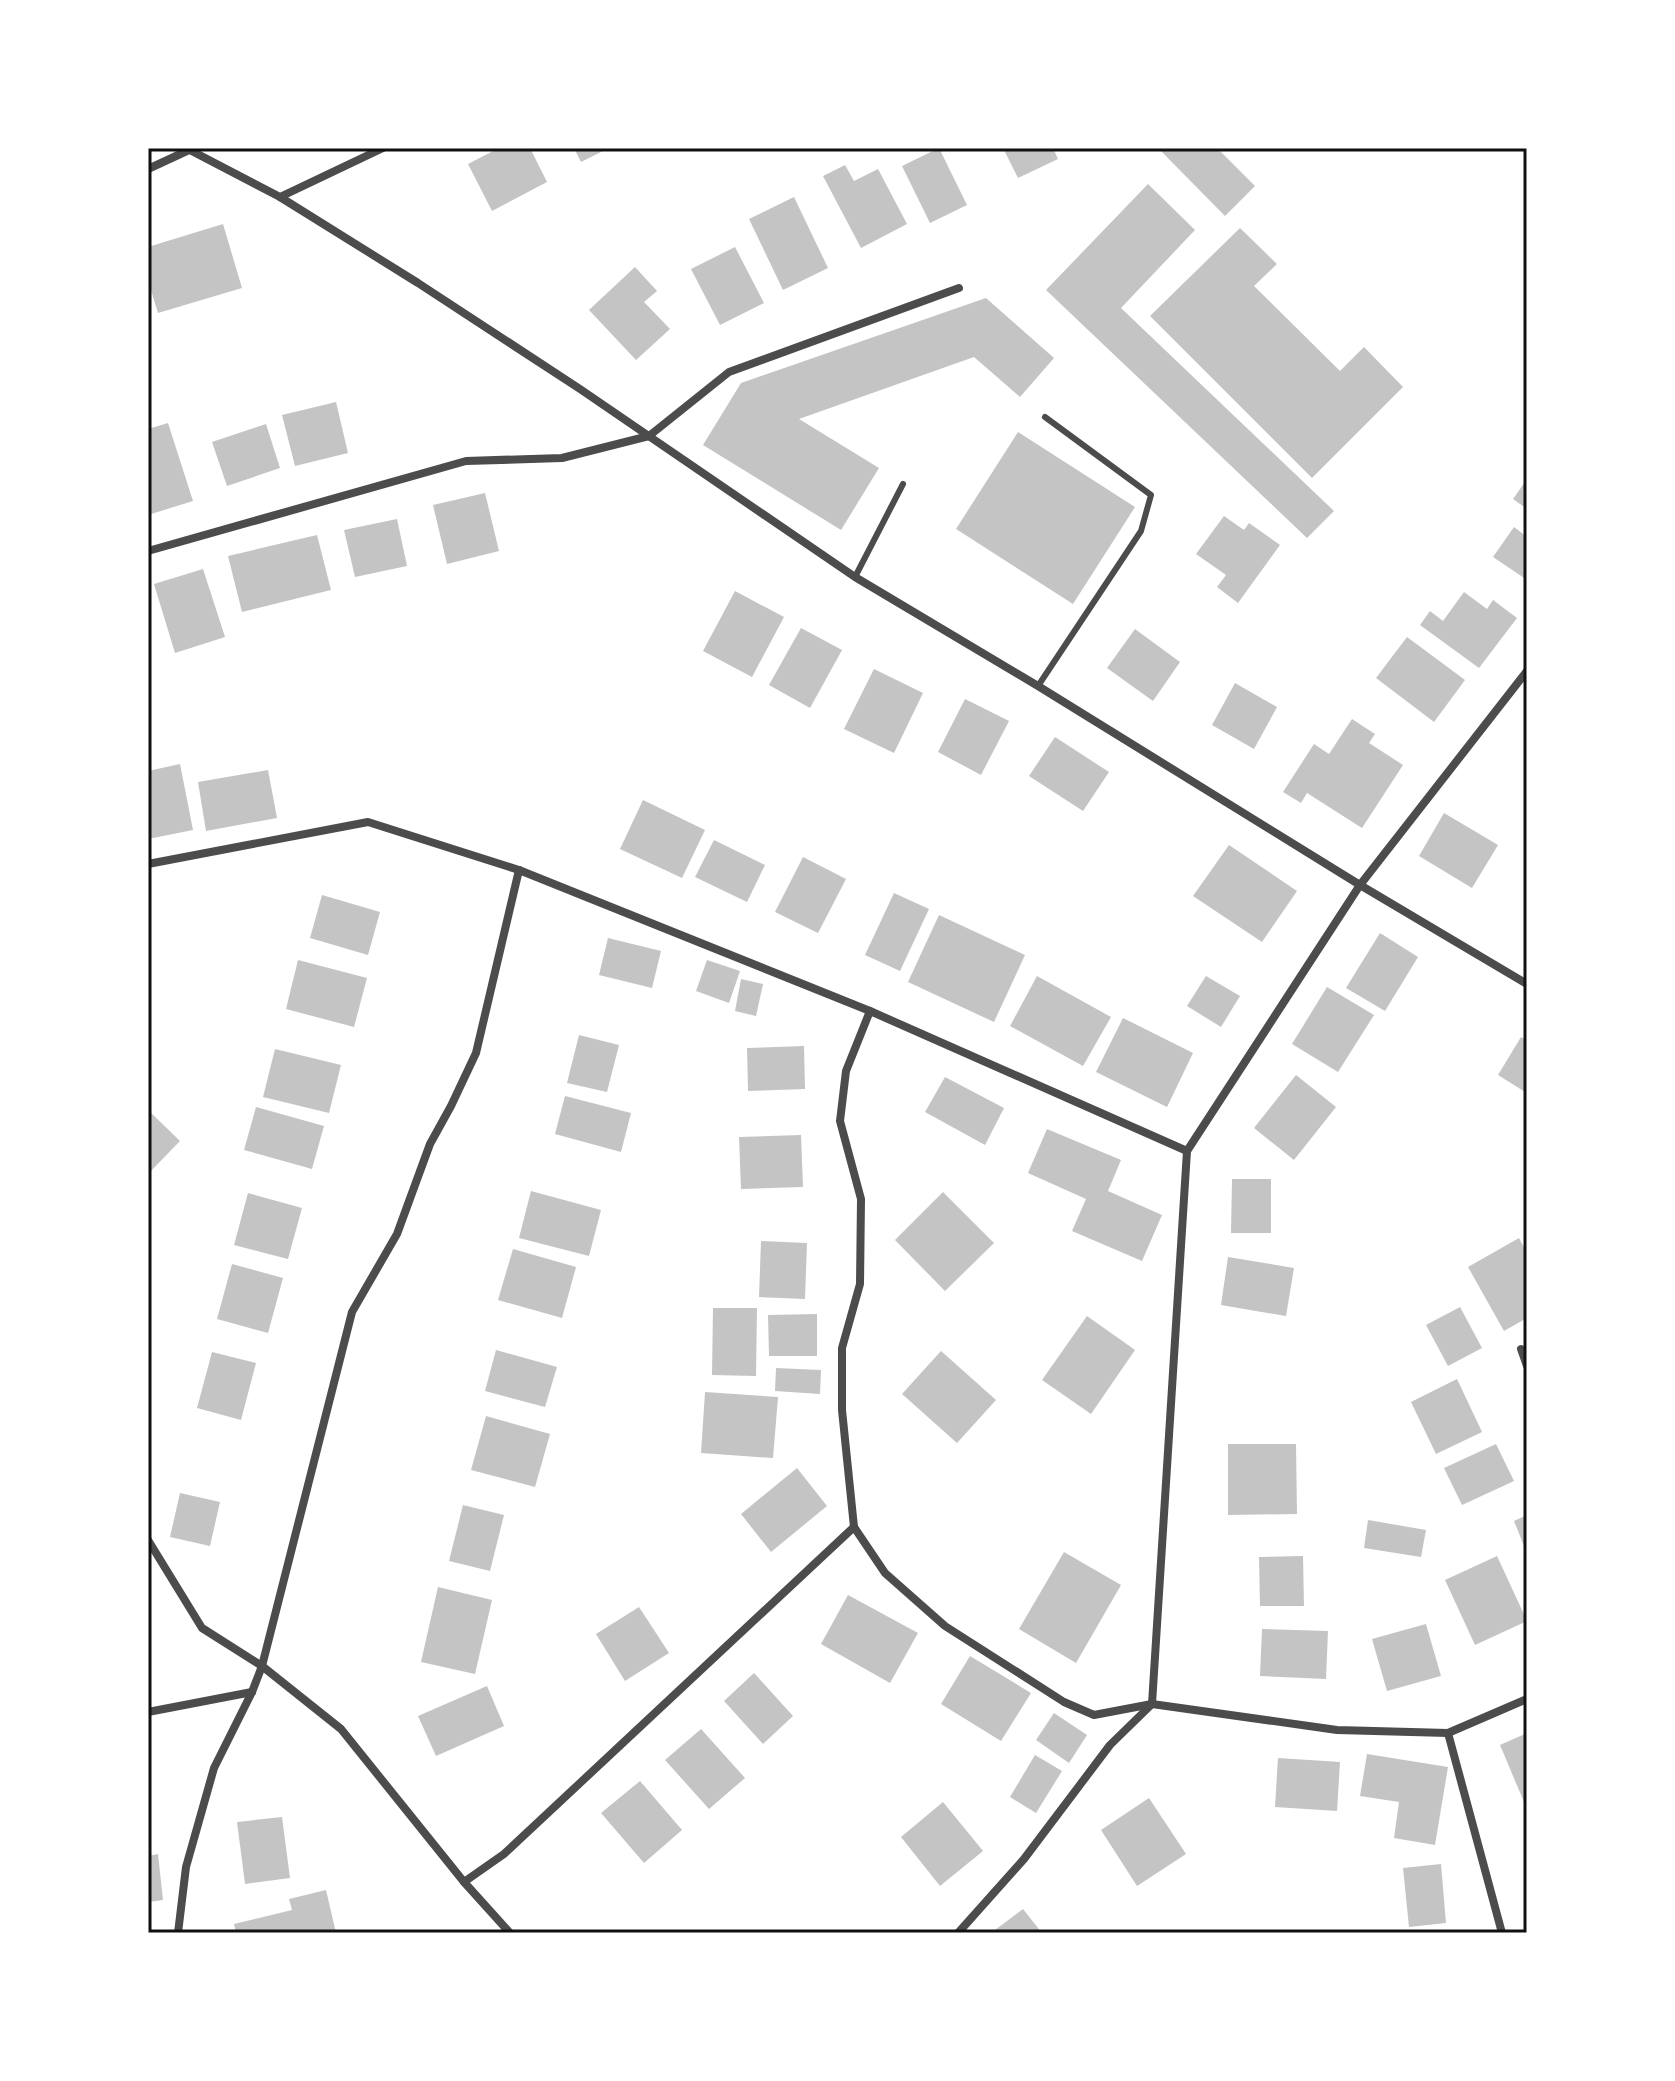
<svg xmlns="http://www.w3.org/2000/svg" width="1675" height="2081" font-family="'DM Sans',sans-serif">
	<rect width="100%" height="100%" fill="#fff"/>
	<g fill="#c4c4c4">
		<path d="M 499,148 L 530,148 L 547,182 L 492,211 L 468,164 Z"/>
		<path d="M 574,148 L 609,148 L 581,162 Z"/>
		<path d="M 939,148 L 967,205 L 930,223 L 902,166 Z"/>
		<path d="M 1003,148 L 1053,148 L 1058,159 L 1018,178 Z"/>
		<path d="M 1158,148 L 1217,148 L 1255,186 L 1225,216 Z"/>
		<path d="M 845,165 L 854,181 L 878,169 L 907,224 L 861,248 L 823,176 Z"/>
		<path d="M 1148,184 L 1195,230 L 1121,308 L 1334,511 L 1307,538 L 1046,290 Z"/>
		<path d="M 794,197 L 828,268 L 783,290 L 749,219 Z"/>
		<path d="M 223,224 L 242,288 L 158,313 L 148,280 L 148,247 Z"/>
		<path d="M 1240,228 L 1277,264 L 1254,286 L 1340,371 L 1364,347 L 1403,387 L 1312,478 L 1150,316 Z"/>
		<path d="M 735,247 L 764,303 L 720,325 L 691,269 Z"/>
		<path d="M 635,267 L 657,291 L 644,302 L 670,329 L 636,360 L 589,310 Z"/>
		<path d="M 986,298 L 1054,358 L 1020,397 L 974,357 L 799,419 L 879,468 L 841,530 L 703,445 L 741,383 Z"/>
		<path d="M 336,402 L 348,453 L 295,466 L 282,415 Z"/>
		<path d="M 168,423 L 193,501 L 148,515 L 148,429 Z"/>
		<path d="M 266,424 L 280,468 L 227,486 L 212,442 Z"/>
		<path d="M 1018,432 L 1135,507 L 1073,604 L 956,529 Z"/>
		<path d="M 1527,479 L 1527,509 L 1513,499 Z"/>
		<path d="M 485,493 L 499,551 L 447,564 L 433,505 Z"/>
		<path d="M 1224,516 L 1244,530 L 1249,523 L 1280,545 L 1238,603 L 1217,587 L 1226,575 L 1196,554 Z"/>
		<path d="M 397,519 L 407,566 L 355,577 L 344,530 Z"/>
		<path d="M 1514,527 L 1527,537 L 1527,580 L 1493,557 Z"/>
		<path d="M 317,535 L 331,590 L 242,612 L 228,556 Z"/>
		<path d="M 203,569 L 225,637 L 175,653 L 154,584 Z"/>
		<path d="M 735,591 L 784,617 L 752,677 L 703,651 Z"/>
		<path d="M 1464,592 L 1487,609 L 1493,600 L 1517,618 L 1479,668 L 1420,625 L 1430,611 L 1443,621 Z"/>
		<path d="M 801,628 L 842,650 L 810,708 L 769,685 Z"/>
		<path d="M 1135,629 L 1180,662 L 1153,701 L 1107,668 Z"/>
		<path d="M 1407,637 L 1465,680 L 1434,722 L 1376,678 Z"/>
		<path d="M 874,669 L 923,693 L 894,753 L 844,729 Z"/>
		<path d="M 1235,683 L 1277,707 L 1254,749 L 1212,725 Z"/>
		<path d="M 965,699 L 1009,721 L 981,775 L 938,752 Z"/>
		<path d="M 1352,719 L 1375,734 L 1369,743 L 1403,765 L 1362,828 L 1307,793 L 1301,803 L 1283,792 L 1314,744 L 1329,754 Z"/>
		<path d="M 1055,737 L 1109,772 L 1083,811 L 1029,776 Z"/>
		<path d="M 180,764 L 193,830 L 148,839 L 148,771 Z"/>
		<path d="M 268,770 L 277,818 L 206,831 L 198,782 Z"/>
		<path d="M 643,800 L 705,830 L 682,878 L 620,849 Z"/>
		<path d="M 1444,813 L 1498,845 L 1472,888 L 1419,856 Z"/>
		<path d="M 714,840 L 765,865 L 747,902 L 695,877 Z"/>
		<path d="M 1229,845 L 1297,891 L 1262,942 L 1193,896 Z"/>
		<path d="M 803,857 L 846,879 L 818,933 L 775,912 Z"/>
		<path d="M 894,893 L 929,909 L 900,971 L 865,955 Z"/>
		<path d="M 322,895 L 380,912 L 368,955 L 310,938 Z"/>
		<path d="M 939,915 L 1025,955 L 994,1022 L 908,982 Z"/>
		<path d="M 1380,933 L 1418,957 L 1385,1011 L 1346,988 Z"/>
		<path d="M 608,938 L 661,951 L 652,988 L 599,975 Z"/>
		<path d="M 298,960 L 367,978 L 354,1027 L 286,1009 Z"/>
		<path d="M 707,960 L 740,971 L 729,1003 L 696,991 Z"/>
		<path d="M 1037,976 L 1111,1017 L 1083,1066 L 1010,1026 Z"/>
		<path d="M 1206,976 L 1240,996 L 1221,1027 L 1187,1006 Z"/>
		<path d="M 741,979 L 763,984 L 756,1016 L 735,1011 Z"/>
		<path d="M 1327,987 L 1374,1015 L 1338,1072 L 1292,1044 Z"/>
		<path d="M 1123,1018 L 1193,1053 L 1167,1107 L 1096,1072 Z"/>
		<path d="M 579,1035 L 619,1045 L 607,1092 L 567,1083 Z"/>
		<path d="M 1521,1037 L 1527,1041 L 1527,1093 L 1498,1075 Z"/>
		<path d="M 804,1046 L 805,1089 L 748,1091 L 747,1048 Z"/>
		<path d="M 275,1049 L 341,1065 L 329,1113 L 263,1097 Z"/>
		<path d="M 1296,1075 L 1336,1107 L 1294,1160 L 1254,1128 Z"/>
		<path d="M 945,1077 L 1004,1108 L 985,1145 L 925,1112 Z"/>
		<path d="M 565,1096 L 631,1113 L 621,1152 L 555,1134 Z"/>
		<path d="M 256,1107 L 324,1126 L 312,1169 L 244,1150 Z"/>
		<path d="M 148,1110 L 180,1141 L 148,1174 Z"/>
		<path d="M 1047,1129 L 1121,1160 L 1108,1191 L 1162,1215 L 1142,1261 L 1072,1231 L 1086,1199 L 1028,1173 Z"/>
		<path d="M 801,1135 L 803,1187 L 741,1189 L 739,1137 Z"/>
		<path d="M 1232,1179 L 1271,1179 L 1271,1233 L 1231,1233 Z"/>
		<path d="M 531,1191 L 601,1210 L 589,1256 L 519,1238 Z"/>
		<path d="M 943,1192 L 994,1243 L 945,1291 L 895,1240 Z"/>
		<path d="M 248,1193 L 302,1208 L 288,1259 L 234,1245 Z"/>
		<path d="M 1519,1238 L 1527,1253 L 1527,1282 L 1524,1284 L 1527,1289 L 1527,1318 L 1504,1331 L 1468,1267 Z"/>
		<path d="M 761,1241 L 807,1243 L 805,1299 L 759,1297 Z"/>
		<path d="M 513,1249 L 576,1267 L 562,1318 L 498,1300 Z"/>
		<path d="M 1228,1257 L 1294,1268 L 1286,1316 L 1221,1305 Z"/>
		<path d="M 232,1264 L 283,1278 L 268,1333 L 217,1319 Z"/>
		<path d="M 1460,1307 L 1482,1348 L 1448,1366 L 1426,1325 Z"/>
		<path d="M 713,1308 L 757,1308 L 756,1376 L 712,1375 Z"/>
		<path d="M 817,1314 L 817,1356 L 769,1356 L 768,1315 Z"/>
		<path d="M 1087,1316 L 1135,1350 L 1091,1414 L 1042,1380 Z"/>
		<path d="M 496,1350 L 557,1367 L 545,1407 L 485,1391 Z"/>
		<path d="M 941,1351 L 996,1400 L 957,1443 L 902,1394 Z"/>
		<path d="M 212,1352 L 256,1363 L 241,1420 L 197,1408 Z"/>
		<path d="M 776,1368 L 821,1370 L 820,1394 L 775,1391 Z"/>
		<path d="M 1457,1379 L 1482,1432 L 1436,1454 L 1411,1402 Z"/>
		<path d="M 705,1392 L 778,1397 L 773,1458 L 701,1453 Z"/>
		<path d="M 486,1416 L 550,1434 L 535,1487 L 471,1470 Z"/>
		<path d="M 1228,1444 L 1296,1444 L 1297,1514 L 1228,1515 Z"/>
		<path d="M 1496,1444 L 1514,1481 L 1462,1505 L 1444,1468 Z"/>
		<path d="M 797,1468 L 827,1506 L 771,1552 L 741,1514 Z"/>
		<path d="M 180,1493 L 220,1502 L 210,1546 L 170,1537 Z"/>
		<path d="M 463,1505 L 504,1515 L 490,1571 L 449,1561 Z"/>
		<path d="M 1527,1515 L 1527,1544 L 1524,1546 L 1514,1521 Z"/>
		<path d="M 1368,1520 L 1426,1530 L 1421,1557 L 1364,1548 Z"/>
		<path d="M 1064,1552 L 1121,1585 L 1076,1663 L 1019,1629 Z"/>
		<path d="M 1303,1556 L 1304,1606 L 1260,1606 L 1259,1557 Z"/>
		<path d="M 1497,1556 L 1527,1621 L 1475,1645 L 1445,1580 Z"/>
		<path d="M 438,1587 L 492,1600 L 475,1674 L 421,1662 Z"/>
		<path d="M 848,1595 L 918,1633 L 890,1683 L 821,1644 Z"/>
		<path d="M 639,1607 L 669,1653 L 625,1681 L 596,1634 Z"/>
		<path d="M 1426,1624 L 1441,1676 L 1387,1691 L 1372,1639 Z"/>
		<path d="M 1262,1629 L 1328,1631 L 1326,1679 L 1260,1676 Z"/>
		<path d="M 970,1656 L 1031,1693 L 1001,1741 L 941,1704 Z"/>
		<path d="M 754,1673 L 793,1716 L 763,1744 L 724,1701 Z"/>
		<path d="M 487,1686 L 504,1726 L 436,1756 L 418,1716 Z"/>
		<path d="M 1054,1713 L 1087,1735 L 1069,1763 L 1036,1740 Z"/>
		<path d="M 701,1729 L 745,1778 L 709,1809 L 665,1760 Z"/>
		<path d="M 1527,1733 L 1527,1801 L 1524,1802 L 1500,1745 Z"/>
		<path d="M 1367,1754 L 1448,1767 L 1435,1845 L 1394,1838 L 1399,1802 L 1360,1796 Z"/>
		<path d="M 1035,1755 L 1062,1771 L 1036,1813 L 1010,1797 Z"/>
		<path d="M 1278,1758 L 1340,1762 L 1337,1811 L 1275,1807 Z"/>
		<path d="M 640,1781 L 682,1830 L 644,1863 L 601,1813 Z"/>
		<path d="M 1149,1798 L 1186,1854 L 1137,1886 L 1101,1830 Z"/>
		<path d="M 943,1802 L 983,1851 L 940,1886 L 901,1837 Z"/>
		<path d="M 282,1817 L 290,1878 L 245,1884 L 237,1822 Z"/>
		<path d="M 158,1854 L 163,1900 L 148,1902 L 148,1856 Z"/>
		<path d="M 1441,1864 L 1446,1923 L 1409,1927 L 1403,1868 Z"/>
		<path d="M 326,1890 L 336,1933 L 236,1933 L 234,1924 L 292,1910 L 289,1899 Z"/>
		<path d="M 1023,1909 L 1042,1933 L 991,1933 Z"/>
	</g>
	<g fill="none" stroke-linecap="round" stroke-linejoin="round">
		<g stroke="#4c4c4c" stroke-width="6">
			<path d="M 855,577 L 903,484"/>
			<path d="M 1038,686 L 1141,531 L 1151,495 L 1045,417"/>
		</g>
		<g stroke="#4c4c4c" stroke-width="8">
			<path d="M 186,148 L 280,197 L 418,283 L 580,389 L 855,577 L 1038,686 L 1360,885 L 1527,984"/>
			<path d="M 148,169 L 189,150"/>
			<path d="M 280,197 L 383,148"/>
			<path d="M 148,551 L 466,461 L 562,458 L 649,436 L 729,372 L 959,288"/>
			<path d="M 148,864 L 368,822 L 519,870 L 870,1011 L 1187,1151"/>
			<path d="M 870,1011 L 846,1071 L 840,1121 L 861,1199 L 860,1284 L 842,1348 L 842,1410 L 854,1527 L 885,1573 L 945,1626 L 1064,1702 L 1094,1715 L 1152,1704 L 1337,1730 L 1448,1733 L 1527,1699"/>
			<path d="M 1521,1349 L 1527,1366"/>
			<path d="M 148,1540 L 202,1628 L 262,1666 L 341,1729 L 464,1882 L 510,1933"/>
			<path d="M 148,1712 L 252,1692"/>
			<path d="M 1448,1733 L 1502,1933"/>
			<path d="M 464,1882 L 504,1854 L 854,1527"/>
			<path d="M 178,1933 L 186,1867 L 214,1768 L 252,1692 L 262,1666 L 352,1312 L 397,1234 L 430,1144 L 451,1106 L 476,1053 L 519,870"/>
			<path d="M 958,1933 L 1024,1859 L 1110,1745 L 1152,1704 L 1187,1151 L 1360,885 L 1527,671"/>
		</g>
	</g>
	<rect width="1675" height="2081" fill="none" stroke="#ffffff" stroke-width="300"/>
	<rect x="150" y="150" width="1375" height="1781" fill="none" stroke="#111" stroke-width="3"/>
</svg>
